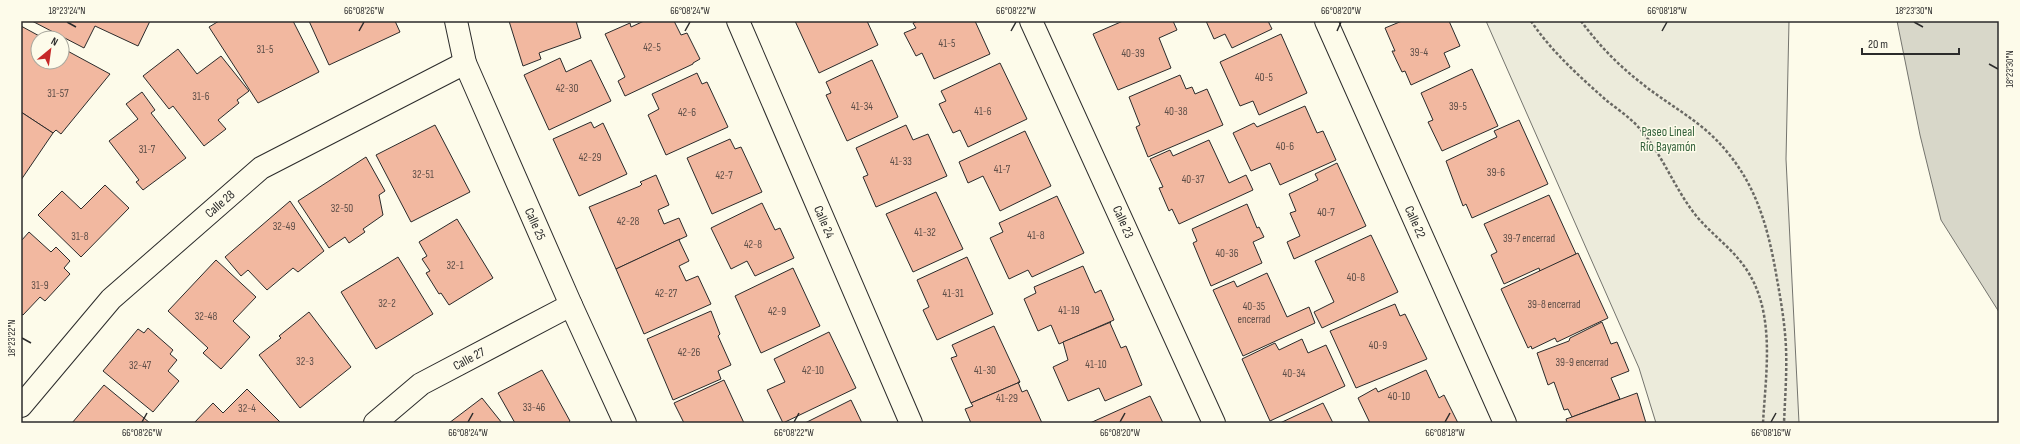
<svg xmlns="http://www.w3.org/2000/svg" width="2020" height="444" font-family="'Sofia Sans Condensed',sans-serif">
	<rect width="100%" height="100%" fill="#fdfbea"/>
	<path fill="#ecebdb" stroke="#74746e" d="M 1486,21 L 1789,21 L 1786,159 L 1799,423 L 1656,423 L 1639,368 Z"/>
	<path fill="#d8d7c9" stroke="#74746e" d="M 1897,21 L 1999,21 L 1999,312 L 1941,220 L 1920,135 Z"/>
	<g fill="#f2b8a0" stroke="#2b2b2b">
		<path d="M 32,21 L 150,21 L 138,46 L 95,26 L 84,48 Z"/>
		<path d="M 219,21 L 293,21 L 319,72 L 258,103 L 209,27 Z"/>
		<path d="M 309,21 L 395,21 L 400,32 L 329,65 Z"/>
		<path d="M 509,21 L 576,21 L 581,38 L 539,53 L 541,59 L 523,66 Z"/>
		<path d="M 644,21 L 674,21 L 681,35 L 687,33 L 700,59 L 693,63 L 693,64 L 625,96 L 618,81 L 625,77 L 605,34 L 630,23 L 631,27 Z"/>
		<path d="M 795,21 L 867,21 L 878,45 L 819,73 Z"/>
		<path d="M 918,21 L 975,21 L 990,54 L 934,79 L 922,53 L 916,56 L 904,33 L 916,28 L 913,23 Z"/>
		<path d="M 1123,21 L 1173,21 L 1177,30 L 1159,38 L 1171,68 L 1118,90 L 1093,34 Z"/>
		<path d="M 1206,21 L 1268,21 L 1272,29 L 1232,48 L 1225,34 L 1214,39 Z"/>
		<path d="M 1402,21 L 1449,21 L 1460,46 L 1444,53 L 1450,67 L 1411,85 L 1405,71 L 1402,72 L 1392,51 L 1395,51 L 1385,28 Z"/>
		<path d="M 21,26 L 43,38 L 38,38 L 38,62 L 62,62 L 62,48 L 110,74 L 61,134 L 56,130 L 53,133 L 21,112 Z"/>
		<path d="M 1281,34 L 1307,93 L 1259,115 L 1253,101 L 1240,106 L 1220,62 Z"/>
		<path d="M 178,49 L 197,74 L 221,56 L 249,91 L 237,100 L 239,103 L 218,120 L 226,129 L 204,146 L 173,106 L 169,109 L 143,76 Z"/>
		<path d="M 560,58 L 566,72 L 591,60 L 611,101 L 549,130 L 524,75 Z"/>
		<path d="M 872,60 L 898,117 L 847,141 L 826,95 L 831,93 L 826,82 Z"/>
		<path d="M 1000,63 L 1027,119 L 968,147 L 960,130 L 953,133 L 939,104 L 946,101 L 941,91 Z"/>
		<path d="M 1472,69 L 1498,126 L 1442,151 L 1428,122 L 1433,120 L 1421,93 Z"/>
		<path d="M 697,73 L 702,84 L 707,82 L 728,127 L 666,155 L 648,115 L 659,109 L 652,94 Z"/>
		<path d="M 1180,75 L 1186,89 L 1192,87 L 1195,94 L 1207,89 L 1223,125 L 1148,157 L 1136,127 L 1140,125 L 1129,97 Z"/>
		<path d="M 142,92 L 155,110 L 151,113 L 186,158 L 143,190 L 136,182 L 139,180 L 109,141 L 138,119 L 126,104 Z"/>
		<path d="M 1305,106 L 1317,133 L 1323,131 L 1336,160 L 1280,185 L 1270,163 L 1251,171 L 1233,133 L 1254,123 L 1257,127 Z"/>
		<path d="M 21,112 L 53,133 L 21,180 Z"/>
		<path d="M 1519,120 L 1548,184 L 1472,218 L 1466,204 L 1463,206 L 1446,161 L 1497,137 L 1494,131 Z"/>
		<path d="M 591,122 L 594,128 L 603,123 L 627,174 L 579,196 L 553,139 Z"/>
		<path d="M 435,125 L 470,192 L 411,222 L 376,155 Z"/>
		<path d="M 906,125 L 913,140 L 928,134 L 947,176 L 876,207 L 863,177 L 868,175 L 856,148 Z"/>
		<path d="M 1025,131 L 1051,186 L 1000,211 L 983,176 L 968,183 L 959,162 Z"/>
		<path d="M 730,139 L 735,149 L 741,147 L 762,192 L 712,214 L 687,158 Z"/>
		<path d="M 1209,140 L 1229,183 L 1246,175 L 1253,190 L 1179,224 L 1172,209 L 1169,211 L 1159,188 L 1163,187 L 1150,159 L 1170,150 L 1173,156 Z"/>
		<path d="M 366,157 L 385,191 L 379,195 L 383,215 L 363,229 L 365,232 L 349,243 L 345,237 L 329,248 L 298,201 Z"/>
		<path d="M 1337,163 L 1366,226 L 1294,259 L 1287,242 L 1300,236 L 1290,213 L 1296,211 L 1289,194 L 1318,180 L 1315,174 Z"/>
		<path d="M 656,175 L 669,205 L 658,210 L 664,224 L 679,218 L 687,236 L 616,269 L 589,207 L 640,186 L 642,184 L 640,182 Z"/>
		<path d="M 105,185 L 129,208 L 81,257 L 38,215 L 62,191 L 81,209 Z"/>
		<path d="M 936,192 L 963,249 L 913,272 L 886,214 Z"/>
		<path d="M 1549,195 L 1576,254 L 1540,272 L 1539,268 L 1504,284 L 1491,255 L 1497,252 L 1484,224 Z"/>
		<path d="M 1057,196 L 1084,253 L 1032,277 L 1028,270 L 1009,279 L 990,238 L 1003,232 L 999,223 Z"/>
		<path d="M 290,201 L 324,251 L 298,272 L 293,268 L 267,290 L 248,270 L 241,276 L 225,257 Z"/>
		<path d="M 762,203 L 775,230 L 780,228 L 794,258 L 755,276 L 747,261 L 731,269 L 711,228 Z"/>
		<path d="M 1247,204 L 1257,228 L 1259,227 L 1264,237 L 1253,242 L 1262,263 L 1211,286 L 1193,243 L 1197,241 L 1192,229 Z"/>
		<path d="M 457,219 L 493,278 L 449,305 L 441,293 L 439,294 L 426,273 L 430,271 L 422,259 L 427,256 L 419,242 Z"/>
		<path d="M 29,232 L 51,252 L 56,247 L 70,261 L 64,268 L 70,274 L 45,301 L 40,297 L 23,315 L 21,314 L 21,241 Z"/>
		<path d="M 1371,235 L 1398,292 L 1322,328 L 1314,312 L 1334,302 L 1315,261 Z"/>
		<path d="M 680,239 L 679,240 L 689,261 L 679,266 L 686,281 L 698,276 L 711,304 L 644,334 L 616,269 Z"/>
		<path d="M 1578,253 L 1608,318 L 1557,342 L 1555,338 L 1532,349 L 1531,346 L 1528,348 L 1501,289 Z"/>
		<path d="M 398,257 L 433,314 L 376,349 L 341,292 Z"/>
		<path d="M 967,257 L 993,314 L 937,340 L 923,310 L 929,307 L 917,280 Z"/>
		<path d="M 216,260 L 256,297 L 233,321 L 250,337 L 221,369 L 203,353 L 208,348 L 168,311 Z"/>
		<path d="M 1083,266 L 1095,293 L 1101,290 L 1114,320 L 1059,344 L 1051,325 L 1038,331 L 1024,299 L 1036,293 L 1034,287 Z"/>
		<path d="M 793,268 L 820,326 L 761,353 L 735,296 Z"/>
		<path d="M 1267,273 L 1287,317 L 1309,307 L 1315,323 L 1243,356 L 1213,290 L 1234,281 L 1237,287 Z"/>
		<path d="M 1395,304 L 1400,316 L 1405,314 L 1427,359 L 1356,388 L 1330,331 Z"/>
		<path d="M 711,311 L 720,334 L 718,336 L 731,365 L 718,371 L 721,379 L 673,400 L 647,339 Z"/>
		<path d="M 309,312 L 351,367 L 300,408 L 259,355 L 281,338 L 279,336 Z"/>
		<path d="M 1111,322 L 1110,323 L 1121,348 L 1126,346 L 1142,385 L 1105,401 L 1099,388 L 1068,401 L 1053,367 L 1068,360 L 1063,342 Z"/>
		<path d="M 1602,322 L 1611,344 L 1617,342 L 1629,371 L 1611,378 L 1620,399 L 1572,417 L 1568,409 L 1564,410 L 1554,382 L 1548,385 L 1537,353 L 1569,341 L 1570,338 Z"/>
		<path d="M 994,326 L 1020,382 L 971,403 L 951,358 L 957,356 L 952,345 Z"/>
		<path d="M 148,328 L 173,350 L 170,354 L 177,360 L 168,371 L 179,381 L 153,412 L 103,371 L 138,329 L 144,333 Z"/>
		<path d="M 829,332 L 856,388 L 783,423 L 767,390 L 785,382 L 774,359 Z"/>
		<path d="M 1302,339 L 1308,353 L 1326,345 L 1345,386 L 1270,421 L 1242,359 L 1275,343 L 1279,350 Z"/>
		<path d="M 542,370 L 570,421 L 568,423 L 515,423 L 498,393 Z"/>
		<path d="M 1426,370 L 1439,398 L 1444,395 L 1458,423 L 1370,423 L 1358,398 L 1376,388 L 1378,392 Z"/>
		<path d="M 724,380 L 744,423 L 684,423 L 674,403 Z"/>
		<path d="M 1018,382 L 1022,392 L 1027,390 L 1042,423 L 971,423 L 965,409 L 973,406 L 971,403 L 1020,382 Z"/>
		<path d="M 104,385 L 150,423 L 72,423 Z"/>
		<path d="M 247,389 L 281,423 L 194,423 L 213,403 L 223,413 Z"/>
		<path d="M 1637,393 L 1646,423 L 1567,423 L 1566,419 L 1572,417 Z"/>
		<path d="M 1150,396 L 1163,423 L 1090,423 Z"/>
		<path d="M 482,398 L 502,423 L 449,423 Z"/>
		<path d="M 851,400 L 862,423 L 805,423 Z"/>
		<path d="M 1323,403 L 1333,423 L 1280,423 Z"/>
	</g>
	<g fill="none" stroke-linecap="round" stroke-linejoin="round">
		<g stroke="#2b2b2b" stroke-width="24">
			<g id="street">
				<path d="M 456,21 L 465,63 L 571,305 L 625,423"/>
				<path d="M 738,21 L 911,423"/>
				<path d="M 1031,21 L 1214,423"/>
				<path d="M 1326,21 L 1505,423"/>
				<path d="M 21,406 L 111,299 L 261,168 L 465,63"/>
				<path d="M 375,423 L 421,384 L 571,305"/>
			</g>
		</g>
		<g stroke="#6a6964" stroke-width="2.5" stroke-dasharray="3 2" stroke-linecap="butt">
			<path d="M 1531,21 C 1551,51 1579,76 1606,100 C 1617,109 1631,118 1640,129 C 1661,153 1673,184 1691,209 C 1705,229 1726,243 1741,262 C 1777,307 1766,369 1763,423"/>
			<path d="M 1581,21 C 1598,44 1617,64 1640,82 C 1662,100 1686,113 1708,132 C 1753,173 1767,220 1777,279 C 1781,301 1785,325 1786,348 C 1787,373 1785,398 1784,423"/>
		</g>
		<use href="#street" stroke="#fdfbea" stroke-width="22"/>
	</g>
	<path fill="none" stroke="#2b2b2b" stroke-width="1.5" d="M 67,22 L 76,27M 1914,22 L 1923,27M 359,31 L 364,22M 685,31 L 690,22M 1011,31 L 1016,22M 1337,31 L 1341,22M 1662,31 L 1667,22M 1989,64 L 1998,69M 22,338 L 31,343M 142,422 L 147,413M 468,422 L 473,413M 794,422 L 799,413M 1120,422 L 1125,413M 1445,422 L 1450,413M 1771,422 L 1776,413"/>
	<g text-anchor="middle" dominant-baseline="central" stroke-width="3" stroke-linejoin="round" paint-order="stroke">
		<g font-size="11" fill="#5d4e48">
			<text x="947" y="43">41-5</text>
			<text x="652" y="47">42-5</text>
			<text x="265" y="49">31-5</text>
			<text x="1419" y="52">39-4</text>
			<text x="1133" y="53">40-39</text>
			<text x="1264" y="77">40-5</text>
			<text x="567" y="88">42-30</text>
			<text x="58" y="93">31-57</text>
			<text x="201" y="96">31-6</text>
			<text x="862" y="106">41-34</text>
			<text x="1458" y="106">39-5</text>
			<text x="983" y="111">41-6</text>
			<text x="1176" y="111">40-38</text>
			<text x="687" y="112">42-6</text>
			<text x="1285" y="146">40-6</text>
			<text x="147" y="149">31-7</text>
			<text x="590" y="157">42-29</text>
			<text x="901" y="161">41-33</text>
			<text x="1002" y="169">41-7</text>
			<text x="1496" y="172">39-6</text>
			<text x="423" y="174">32-51</text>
			<text x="724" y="175">42-7</text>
			<text x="1193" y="179">40-37</text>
			<text x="342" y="208">32-50</text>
			<text x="1326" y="212">40-7</text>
			<text x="628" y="221">42-28</text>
			<text x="284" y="226">32-49</text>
			<text x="925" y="232">41-32</text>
			<text x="1036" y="235">41-8</text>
			<text x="80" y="236">31-8</text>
			<text x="1529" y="238">39-7 encerrad</text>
			<text x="753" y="244">42-8</text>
			<text x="1227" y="253">40-36</text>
			<text x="455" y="265">32-1</text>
			<text x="1356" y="277">40-8</text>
			<text x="40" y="285">31-9</text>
			<text x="666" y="293">42-27</text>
			<text x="953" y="293">41-31</text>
			<text x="387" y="303">32-2</text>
			<text x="1554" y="304">39-8 encerrad</text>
			<text x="1254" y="306">40-35<tspan x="1254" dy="13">encerrad</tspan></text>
			<text x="1069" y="310">41-19</text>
			<text x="777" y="311">42-9</text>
			<text x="206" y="316">32-48</text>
			<text x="1378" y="345">40-9</text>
			<text x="689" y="352">42-26</text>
			<text x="305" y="361">32-3</text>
			<text x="1582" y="362">39-9 encerrad</text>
			<text x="1096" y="364">41-10</text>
			<text x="140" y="365">32-47</text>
			<text x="813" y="370">42-10</text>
			<text x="985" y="370">41-30</text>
			<text x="1294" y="373">40-34</text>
			<text x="1399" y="396">40-10</text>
			<text x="1007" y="398">41-29</text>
			<text x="534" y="407">33-46</text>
			<text x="247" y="408">32-4</text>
		</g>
		<g font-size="13" fill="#34623c" stroke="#fdfbea">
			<text x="1668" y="132">Paseo Lineal<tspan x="1668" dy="15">Río Bayamón</tspan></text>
		</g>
		<g font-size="13" fill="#2b2b2b" stroke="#fdfbea">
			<text transform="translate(220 204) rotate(-41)">Calle 28</text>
			<text transform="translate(824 222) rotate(67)">Calle 24</text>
			<text transform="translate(1123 222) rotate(66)">Calle 23</text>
			<text transform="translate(1415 222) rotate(66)">Calle 22</text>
			<text transform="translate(535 224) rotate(66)">Calle 25</text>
			<text transform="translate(469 359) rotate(-28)">Calle 27</text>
		</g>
	</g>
	<rect width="2020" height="444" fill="none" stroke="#fdfbea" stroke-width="44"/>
	<g transform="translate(50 50) rotate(29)"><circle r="19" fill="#fdfbea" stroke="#a9a89e"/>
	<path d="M0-3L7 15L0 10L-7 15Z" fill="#c62828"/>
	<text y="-6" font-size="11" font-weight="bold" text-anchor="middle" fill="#2b2b2b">N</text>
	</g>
	<path d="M1862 48v6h97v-6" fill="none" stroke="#2b2b2b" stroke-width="2"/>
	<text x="1868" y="48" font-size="12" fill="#2b2b2b" stroke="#fdfbea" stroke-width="3" paint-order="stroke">20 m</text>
	<rect x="22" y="22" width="1976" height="400" fill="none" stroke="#2b2b2b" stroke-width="1.5"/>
	<g font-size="10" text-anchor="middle" fill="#2b2b2b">
		<text x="67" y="14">18°23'24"N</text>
		<text x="364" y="14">66°08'26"W</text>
		<text x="690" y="14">66°08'24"W</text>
		<text x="1016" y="14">66°08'22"W</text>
		<text x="1341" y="14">66°08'20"W</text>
		<text x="1667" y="14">66°08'18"W</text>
		<text x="1914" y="14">18°23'30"N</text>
		<text transform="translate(2009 69) rotate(-90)" y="4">18°23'30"N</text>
		<text transform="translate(11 338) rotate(-90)" y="4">18°23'22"N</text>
		<text x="142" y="436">66°08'26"W</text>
		<text x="468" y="436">66°08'24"W</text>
		<text x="794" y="436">66°08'22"W</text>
		<text x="1120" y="436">66°08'20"W</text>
		<text x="1445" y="436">66°08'18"W</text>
		<text x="1771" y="436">66°08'16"W</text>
	</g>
</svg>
